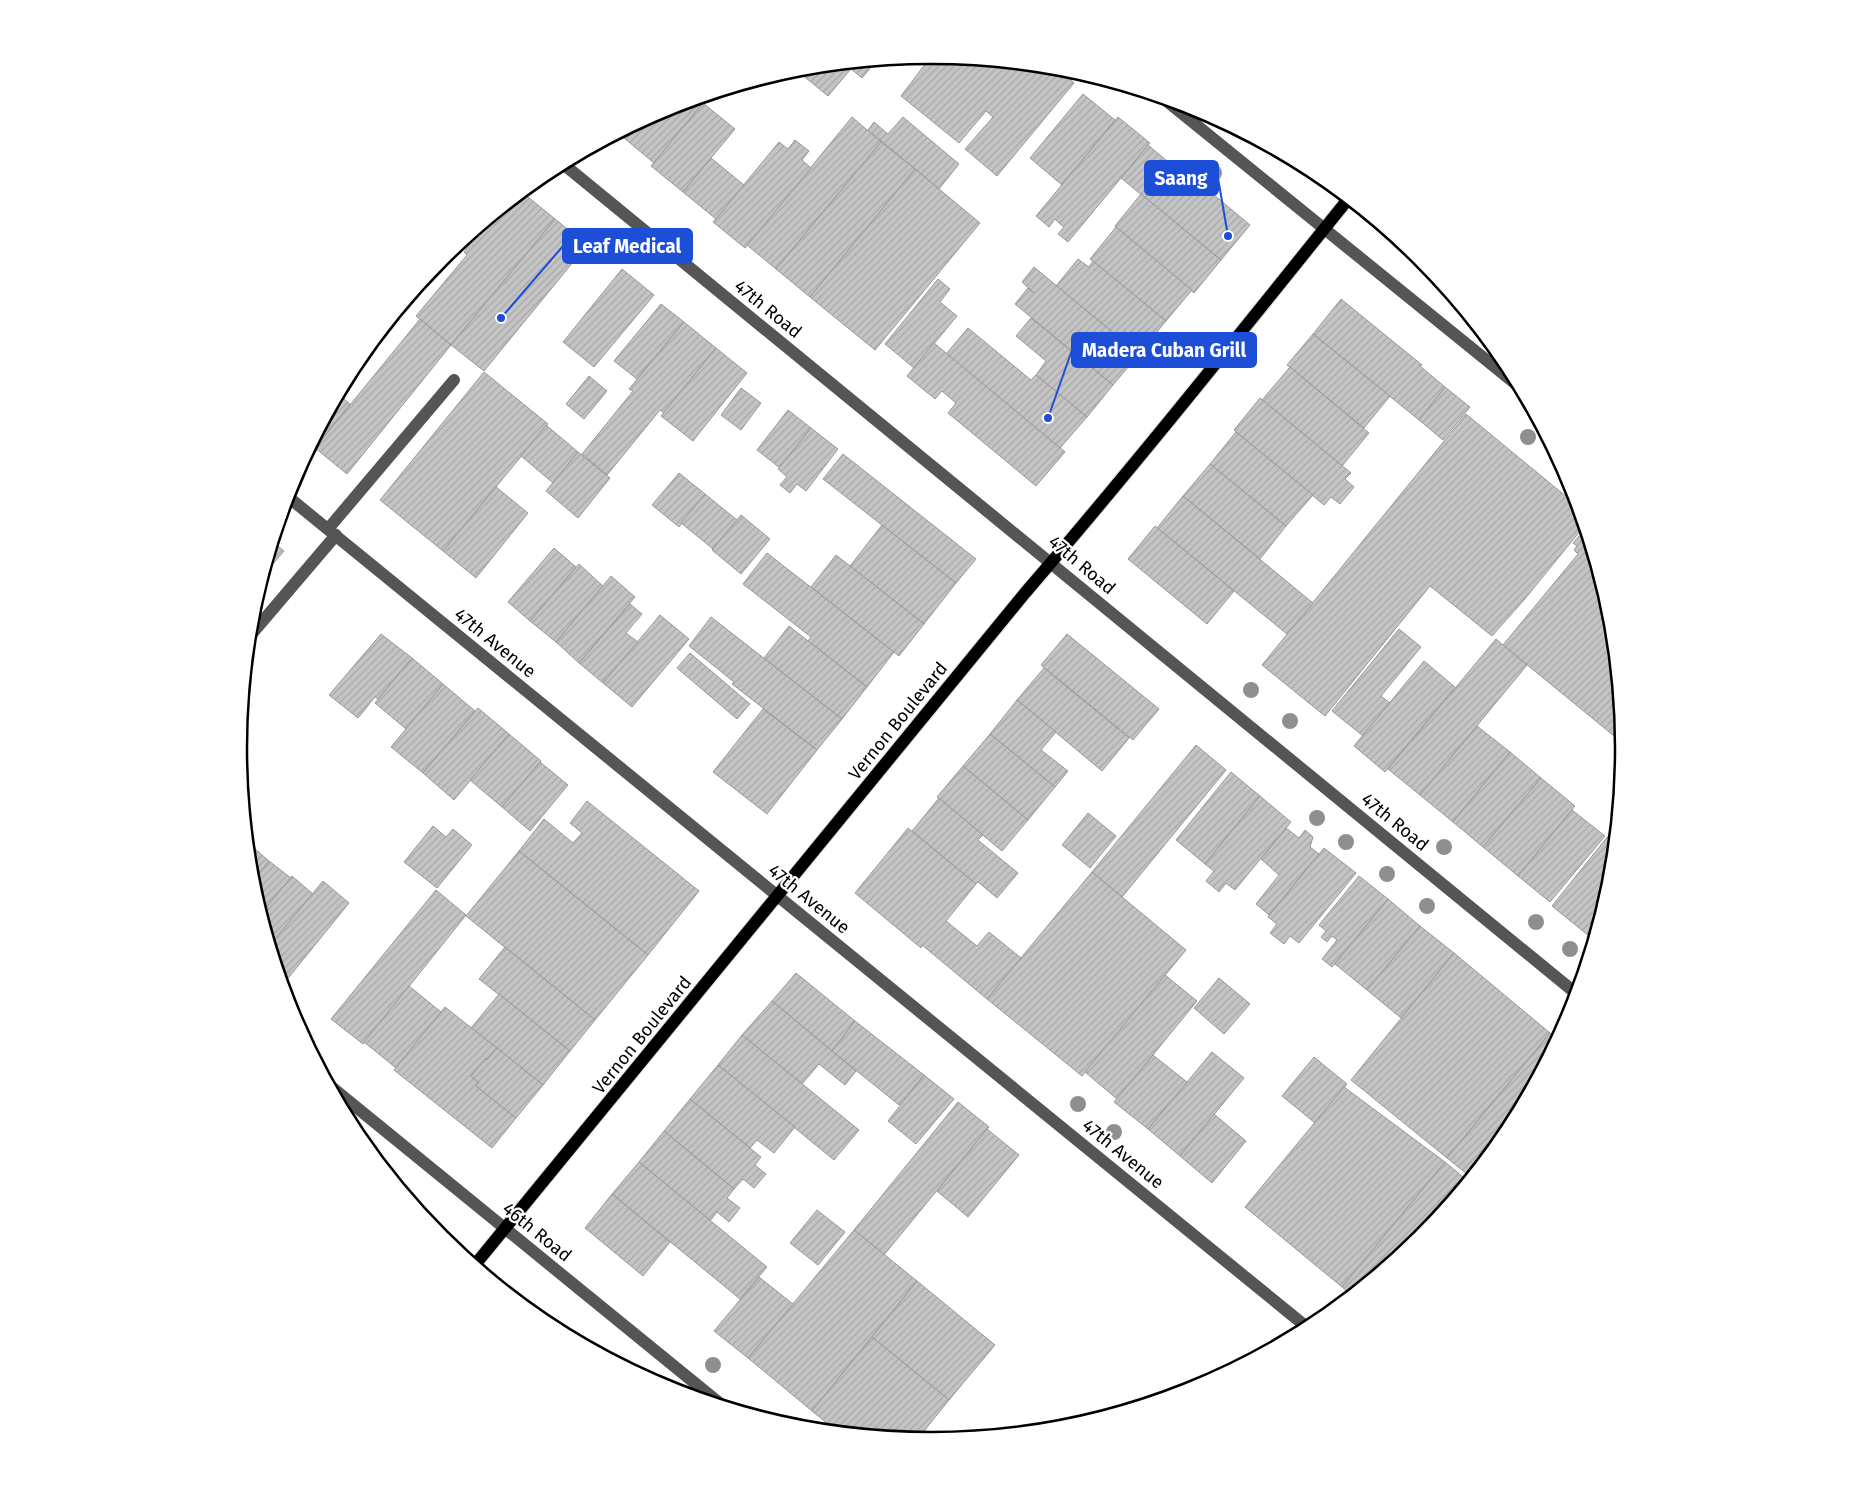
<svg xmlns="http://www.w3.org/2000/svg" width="1863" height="1497" font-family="'Fira Sans',sans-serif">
	<defs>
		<pattern id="building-hatch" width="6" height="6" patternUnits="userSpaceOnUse" patternTransform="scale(1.25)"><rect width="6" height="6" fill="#c4c4c4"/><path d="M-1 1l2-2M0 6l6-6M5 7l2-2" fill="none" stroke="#a7a7a7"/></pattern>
	</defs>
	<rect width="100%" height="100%" fill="#fff"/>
	<g fill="url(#building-hatch)" stroke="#999">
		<path d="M 932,55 L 1056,67 L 1074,83 L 997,176 L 965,149 L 993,117 L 986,111 L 959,143 L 901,96 Z"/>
		<path d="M 877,60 L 862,78 L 851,69 L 828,96 L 795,69 Z"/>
		<path d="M 710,94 L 654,163 L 618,133 L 666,108 Z"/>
		<path d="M 1083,94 L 1115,120 L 1062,185 L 1030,158 Z"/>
		<path d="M 703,103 L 735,129 L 683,192 L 651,166 Z"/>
		<path d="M 852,117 L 881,142 L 776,269 L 747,245 Z"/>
		<path d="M 903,117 L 959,164 L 939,189 L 868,130 L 874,122 L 888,134 Z"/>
		<path d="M 1118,117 L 1150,143 L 1068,242 L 1058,234 L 1064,227 L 1059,223 L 1055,219 L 1049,227 L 1036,216 Z"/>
		<path d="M 795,140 L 809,151 L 802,160 L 811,168 L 745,248 L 713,222 L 779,142 L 788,149 Z"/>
		<path d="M 881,142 L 915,169 L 810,297 L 776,269 Z"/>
		<path d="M 1148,145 L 1179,171 L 1182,168 L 1250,225 L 1221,260 L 1121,178 Z"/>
		<path d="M 711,158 L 744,185 L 716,219 L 683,192 Z"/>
		<path d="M 915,169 L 980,223 L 875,350 L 810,297 Z"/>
		<path d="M 522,192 L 555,219 L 451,345 L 416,316 L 467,255 L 464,252 L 493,215 Z"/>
		<path d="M 1141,194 L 1221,260 L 1194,293 L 1115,226 Z"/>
		<path d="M 555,219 L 587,245 L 484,371 L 451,345 Z"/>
		<path d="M 1116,227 L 1192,290 L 1166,321 L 1090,259 Z"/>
		<path d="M 1078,259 L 1089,267 L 1093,261 L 1166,321 L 1139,354 L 1056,286 Z"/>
		<path d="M 1034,267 L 1139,354 L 1113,385 L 1015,304 L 1028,288 L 1034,293 L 1022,282 Z"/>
		<path d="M 622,269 L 654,295 L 594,367 L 563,342 Z"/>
		<path d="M 938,279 L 950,289 L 940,302 L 957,316 L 914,368 L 885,344 Z"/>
		<path d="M 1341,299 L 1422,365 L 1420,366 L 1445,387 L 1419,420 L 1313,334 Z"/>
		<path d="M 661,304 L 684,322 L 637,379 L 614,361 Z"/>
		<path d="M 1031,318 L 1113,385 L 1087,417 L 1036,375 L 1046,361 L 1016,336 Z"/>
		<path d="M 420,319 L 451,345 L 347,474 L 315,448 Z"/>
		<path d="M 684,322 L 716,348 L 664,413 L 660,410 L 607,475 L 582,454 L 633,391 L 629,389 Z"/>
		<path d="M 968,328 L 1031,380 L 1036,375 L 1087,417 L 1060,448 L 946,354 Z"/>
		<path d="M 1313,334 L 1390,396 L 1364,428 L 1287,365 Z"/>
		<path d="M 934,343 L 1065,452 L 1036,486 L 948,413 L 956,403 L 942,391 L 935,399 L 907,376 Z"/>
		<path d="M 716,348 L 747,373 L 693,441 L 661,416 Z"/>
		<path d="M 1290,367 L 1369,433 L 1342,466 L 1262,400 Z"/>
		<path d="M 484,372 L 548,424 L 443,551 L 380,500 Z"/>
		<path d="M 589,376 L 607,391 L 584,419 L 566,404 Z"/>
		<path d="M 1445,387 L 1470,407 L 1443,440 L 1419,420 Z"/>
		<path d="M 741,388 L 761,403 L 741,430 L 721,415 Z"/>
		<path d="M 338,394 L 350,404 L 315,448 L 311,445 Z"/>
		<path d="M 1260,398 L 1351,473 L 1345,479 L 1354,487 L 1340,504 L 1331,497 L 1324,505 L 1234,430 Z"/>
		<path d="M 788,410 L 811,428 L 780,468 L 757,450 Z"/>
		<path d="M 1466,414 L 1579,507 L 1585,525 L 1524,600 L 1492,636 L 1430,586 L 1325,716 L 1262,665 Z"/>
		<path d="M 546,425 L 578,452 L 553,483 L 521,456 Z"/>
		<path d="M 811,428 L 838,449 L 806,491 L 797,484 L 790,493 L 780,485 L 787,477 L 778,469 Z"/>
		<path d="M 1236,432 L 1313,495 L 1286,526 L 1210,464 Z"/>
		<path d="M 578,452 L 610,478 L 578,518 L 546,491 Z"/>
		<path d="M 843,454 L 976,559 L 956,583 L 823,479 Z"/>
		<path d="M 1210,464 L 1286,526 L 1260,559 L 1183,496 Z"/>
		<path d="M 679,473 L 705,494 L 679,527 L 652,505 Z"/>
		<path d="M 496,487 L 528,513 L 476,578 L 443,551 Z"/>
		<path d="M 705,494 L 737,520 L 713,549 L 681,523 Z"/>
		<path d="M 1183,496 L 1313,603 L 1287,634 L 1157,528 Z"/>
		<path d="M 741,515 L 770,539 L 741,574 L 712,550 Z"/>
		<path d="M 882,525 L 956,583 L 924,624 L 850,566 Z"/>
		<path d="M 1155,526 L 1234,591 L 1207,624 L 1128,559 Z"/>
		<path d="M 1586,528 L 1612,613 L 1625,745 L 1503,645 L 1578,554 L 1574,550 L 1577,546 L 1573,543 Z"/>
		<path d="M 273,542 L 284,551 L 262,577 Z"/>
		<path d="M 554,548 L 576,567 L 530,621 L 508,602 Z"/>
		<path d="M 767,553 L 894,652 L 867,687 L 808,641 L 811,637 L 743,584 Z"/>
		<path d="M 836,555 L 924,624 L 899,656 L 811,587 Z"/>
		<path d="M 579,564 L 603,586 L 556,642 L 530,621 Z"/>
		<path d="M 611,576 L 635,597 L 579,663 L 556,642 Z"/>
		<path d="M 630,604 L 642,614 L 626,633 L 638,642 L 603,683 L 579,663 Z"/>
		<path d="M 660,615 L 689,639 L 632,707 L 603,683 Z"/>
		<path d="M 711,617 L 842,719 L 817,750 L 732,684 L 734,682 L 689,646 Z"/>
		<path d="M 789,626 L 867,687 L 842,719 L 764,658 Z"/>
		<path d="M 1399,629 L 1421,647 L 1381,696 L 1390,703 L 1363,736 L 1332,711 Z"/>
		<path d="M 381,634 L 412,658 L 378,699 L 375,697 L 358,718 L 329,695 Z"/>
		<path d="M 1067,634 L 1159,709 L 1133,740 L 1041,665 Z"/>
		<path d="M 1496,639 L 1527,665 L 1420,795 L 1388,769 Z"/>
		<path d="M 690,653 L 750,704 L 737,719 L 677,668 Z"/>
		<path d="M 412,658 L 443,684 L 406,729 L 375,703 Z"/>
		<path d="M 1424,661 L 1455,687 L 1385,772 L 1354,746 Z"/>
		<path d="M 1044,668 L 1129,738 L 1102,771 L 1017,700 Z"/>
		<path d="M 443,684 L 475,711 L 423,773 L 391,747 Z"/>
		<path d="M 1017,700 L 1056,732 L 1041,750 L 1068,771 L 1055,787 L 990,734 Z"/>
		<path d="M 478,708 L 509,734 L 454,800 L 423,773 Z"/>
		<path d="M 763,709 L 817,750 L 767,814 L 713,772 Z"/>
		<path d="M 1477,726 L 1510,752 L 1453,822 L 1420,795 Z"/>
		<path d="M 509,734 L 541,761 L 502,807 L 470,780 Z"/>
		<path d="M 990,734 L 1055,787 L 1028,820 L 963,766 Z"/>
		<path d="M 1196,745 L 1226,770 L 1122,897 L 1092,872 Z"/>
		<path d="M 1510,752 L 1541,778 L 1483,847 L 1453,822 Z"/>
		<path d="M 540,762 L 568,785 L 530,831 L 502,807 Z"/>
		<path d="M 963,766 L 1028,820 L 1002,851 L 937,797 Z"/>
		<path d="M 1231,772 L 1260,796 L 1205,864 L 1176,840 Z"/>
		<path d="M 1541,778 L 1575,806 L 1518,876 L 1483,847 Z"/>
		<path d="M 1260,796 L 1291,822 L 1235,890 L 1226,883 L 1219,892 L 1206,881 L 1214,871 L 1205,864 Z"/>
		<path d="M 939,798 L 983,835 L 978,840 L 1018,873 L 997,898 L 978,882 L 976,884 L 912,831 Z"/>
		<path d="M 587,801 L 699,891 L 648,955 L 519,851 L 544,819 L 573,843 L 582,833 L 570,823 Z"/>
		<path d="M 1572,810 L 1605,836 L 1550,902 L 1518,876 Z"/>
		<path d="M 1088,813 L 1116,836 L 1090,868 L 1062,845 Z"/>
		<path d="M 1617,825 L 1612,884 L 1594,940 L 1552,906 Z"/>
		<path d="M 433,826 L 446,837 L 453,829 L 472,845 L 437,888 L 404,862 Z"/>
		<path d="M 908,828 L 976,884 L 946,921 L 977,946 L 989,932 L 1021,958 L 987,999 L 922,945 L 921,948 L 855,893 Z"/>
		<path d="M 1286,828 L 1299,838 L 1305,830 L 1313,837 L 1310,847 L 1319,854 L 1269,915 L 1256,904 L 1279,875 L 1261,859 Z"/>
		<path d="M 247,842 L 269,861 L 251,883 Z"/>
		<path d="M 1324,848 L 1356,873 L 1299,943 L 1290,936 L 1284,944 L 1270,933 L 1277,924 L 1268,917 Z"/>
		<path d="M 519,851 L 648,955 L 595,1020 L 466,916 Z"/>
		<path d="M 269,861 L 291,878 L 261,914 L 251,883 Z"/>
		<path d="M 1092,872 L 1186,950 L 1082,1076 L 987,999 Z"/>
		<path d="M 292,876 L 313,894 L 270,945 L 261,914 Z"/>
		<path d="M 1359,876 L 1388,899 L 1332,967 L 1322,959 L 1337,940 L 1332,936 L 1327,942 L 1321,937 L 1326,931 L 1319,925 Z"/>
		<path d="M 323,881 L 349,903 L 285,982 L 280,978 L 270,945 Z"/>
		<path d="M 436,890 L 466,915 L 363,1044 L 331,1019 Z"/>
		<path d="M 1388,899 L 1420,926 L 1367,990 L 1335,964 Z"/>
		<path d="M 1420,926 L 1454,953 L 1401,1018 L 1367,990 Z"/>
		<path d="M 505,947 L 595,1020 L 570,1051 L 479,979 Z"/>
		<path d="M 1454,953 L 1550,1033 L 1447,1158 L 1351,1080 Z"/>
		<path d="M 796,973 L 855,1021 L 832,1051 L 772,1001 Z"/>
		<path d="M 1165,975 L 1197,1001 L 1117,1099 L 1085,1072 Z"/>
		<path d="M 1219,978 L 1250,1004 L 1224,1034 L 1194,1008 Z"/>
		<path d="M 409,986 L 441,1012 L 396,1068 L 364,1042 Z"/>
		<path d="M 499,994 L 570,1051 L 543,1085 L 471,1028 Z"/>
		<path d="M 772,1001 L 856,1071 L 845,1085 L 819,1064 L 802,1084 L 742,1035 Z"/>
		<path d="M 445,1007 L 497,1048 L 487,1060 L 486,1058 L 471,1076 L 479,1083 L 476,1086 L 516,1118 L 492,1148 L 394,1070 Z"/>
		<path d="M 855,1021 L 924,1075 L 899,1105 L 832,1051 Z"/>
		<path d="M 1550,1033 L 1558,1040 L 1508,1134 L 1472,1178 L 1447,1158 Z"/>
		<path d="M 742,1035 L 859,1130 L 834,1160 L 718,1065 Z"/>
		<path d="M 497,1048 L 543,1085 L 516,1118 L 476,1086 L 479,1083 L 471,1076 L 486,1058 L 487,1060 Z"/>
		<path d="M 1212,1052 L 1244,1078 L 1180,1156 L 1148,1129 Z"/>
		<path d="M 1153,1055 L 1187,1082 L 1148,1129 L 1114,1102 Z"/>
		<path d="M 1314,1057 L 1347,1084 L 1315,1123 L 1282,1096 Z"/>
		<path d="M 718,1065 L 795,1127 L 774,1153 L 757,1140 L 750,1148 L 690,1099 Z"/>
		<path d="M 924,1075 L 954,1099 L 916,1144 L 888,1121 Z"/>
		<path d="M 1344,1087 L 1445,1162 L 1342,1287 L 1245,1207 Z"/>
		<path d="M 690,1099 L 761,1157 L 755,1165 L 766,1174 L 754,1188 L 743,1179 L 734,1189 L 664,1131 Z"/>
		<path d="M 958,1102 L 989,1127 L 884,1255 L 854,1230 Z"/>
		<path d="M 1214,1114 L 1246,1141 L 1212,1183 L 1180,1156 Z"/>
		<path d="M 987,1129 L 1019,1155 L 968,1217 L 937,1191 Z"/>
		<path d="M 664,1131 L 734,1189 L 727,1198 L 740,1208 L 729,1222 L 717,1212 L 710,1221 L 639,1162 Z"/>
		<path d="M 639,1162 L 767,1267 L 740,1299 L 612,1194 Z"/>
		<path d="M 1445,1162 L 1469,1182 L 1422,1239 L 1353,1296 L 1342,1287 Z"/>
		<path d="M 612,1194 L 670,1242 L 643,1276 L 585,1228 Z"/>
		<path d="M 817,1210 L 845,1232 L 818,1265 L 790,1243 Z"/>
		<path d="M 854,1230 L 917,1281 L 812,1411 L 748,1358 Z"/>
		<path d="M 759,1277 L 793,1304 L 748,1358 L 714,1331 Z"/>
		<path d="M 917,1281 L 995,1345 L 949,1400 L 872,1337 Z"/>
		<path d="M 525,1302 L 564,1335 L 546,1325 L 522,1306 Z"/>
		<path d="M 872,1337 L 949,1400 L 916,1441 L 839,1433 L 812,1411 Z"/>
	</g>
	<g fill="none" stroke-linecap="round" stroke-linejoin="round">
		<g stroke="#dbdbdb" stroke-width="14">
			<path id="major" d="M 474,1266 L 1025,593 C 1136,464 1242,331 1349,198"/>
		</g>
		<g stroke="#555" stroke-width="12">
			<path d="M 1163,98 L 1522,389"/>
			<path d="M 562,163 L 1578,995"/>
			<path d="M 287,496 L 1309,1329"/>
			<path d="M 328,529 L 454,380"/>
			<path d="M 249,637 L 336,535"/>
			<path d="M 329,1085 L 723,1406"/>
		</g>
		<use href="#major" stroke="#000" stroke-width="12"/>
	</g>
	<g fill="#8f8f8f">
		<circle cx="1214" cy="173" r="8"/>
		<circle cx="1528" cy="437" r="8"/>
		<circle cx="1251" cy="690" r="8"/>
		<circle cx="1290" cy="721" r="8"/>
		<circle cx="1317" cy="818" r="8"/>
		<circle cx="1346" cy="842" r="8"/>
		<circle cx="1444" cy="847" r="8"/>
		<circle cx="1387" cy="874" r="8"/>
		<circle cx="1427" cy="906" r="8"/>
		<circle cx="1536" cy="922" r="8"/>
		<circle cx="1570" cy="949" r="8"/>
		<circle cx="1078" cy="1104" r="8"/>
		<circle cx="1114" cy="1132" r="8"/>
		<circle cx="713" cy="1365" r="8"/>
	</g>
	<g text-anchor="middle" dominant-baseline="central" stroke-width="4.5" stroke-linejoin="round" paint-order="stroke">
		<g font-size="18" fill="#000" stroke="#fff">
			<text transform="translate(768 309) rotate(39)">47th Road</text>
			<text transform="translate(1082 565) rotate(40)">47th Road</text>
			<text transform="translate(495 643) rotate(39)">47th Avenue</text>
			<text transform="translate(898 721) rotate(-51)">Vernon Boulevard</text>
			<text transform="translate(1395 822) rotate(39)">47th Road</text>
			<text transform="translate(809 899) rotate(39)">47th Avenue</text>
			<text transform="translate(642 1035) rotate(-51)">Vernon Boulevard</text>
			<text transform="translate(1123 1154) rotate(39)">47th Avenue</text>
			<text transform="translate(537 1232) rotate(39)">46th Road</text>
		</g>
	</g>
	<path d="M0 0H1863V1497H0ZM247 748a684 684 0 1 1 1368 0a684 684 0 1 1-1368 0Z" fill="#fff" fill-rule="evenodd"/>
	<path fill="none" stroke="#000" stroke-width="2.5" d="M247 748a684 684 0 1 1 1368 0a684 684 0 1 1-1368 0Z"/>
	<path fill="none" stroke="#1d4ed8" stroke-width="2" d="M1228 236L1218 178M501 318L563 246M1048 418L1072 350"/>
	<g fill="#1d4ed8" stroke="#fff" stroke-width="2">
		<circle cx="1228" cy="236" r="5"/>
		<circle cx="501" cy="318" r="5"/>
		<circle cx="1048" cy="418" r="5"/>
	</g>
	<g fill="#1d4ed8" stroke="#1d4ed8" stroke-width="2">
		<rect x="1145" y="161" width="73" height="34" rx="5"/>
		<rect x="563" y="229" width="129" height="34" rx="5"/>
		<rect x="1072" y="333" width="184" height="34" rx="5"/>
	</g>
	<g font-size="19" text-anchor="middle" font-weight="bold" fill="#fff">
		<text x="1181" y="185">Saang</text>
		<text x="627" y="253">Leaf Medical</text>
		<text x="1164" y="357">Madera Cuban Grill</text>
	</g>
</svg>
